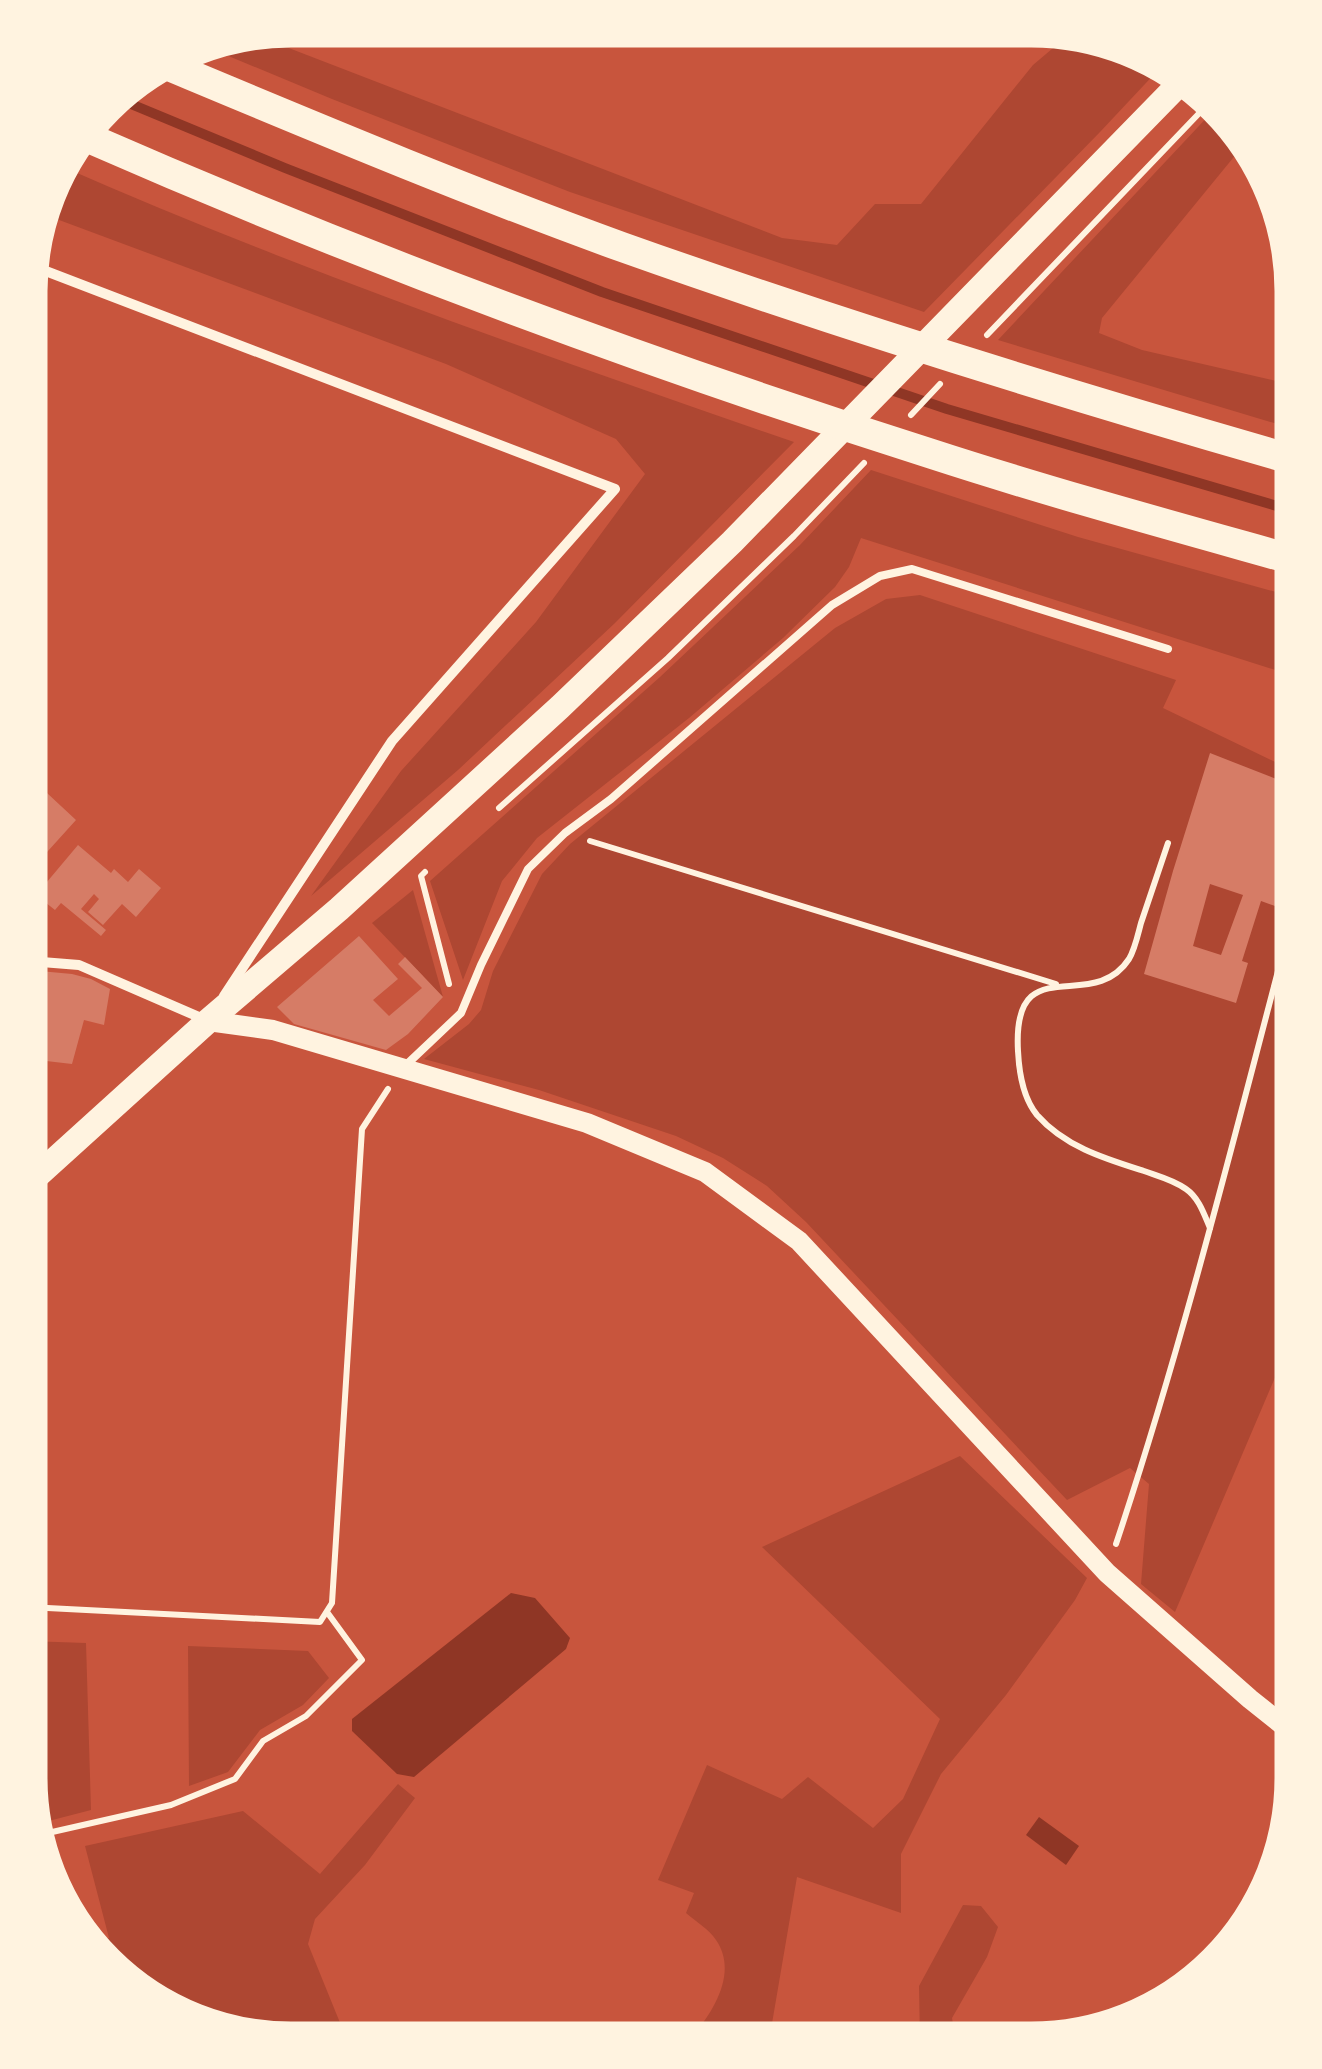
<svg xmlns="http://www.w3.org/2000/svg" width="1322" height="2069" font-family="Figtree,sans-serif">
	<rect width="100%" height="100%" fill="#c8553d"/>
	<g fill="#ae4732">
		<path d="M 1072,32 L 1082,32 L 1160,68 L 1100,132 L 924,312 L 570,192 L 332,99 L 202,45 L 255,35 L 782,238 L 837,245 L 875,204 L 921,204 L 1033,65 Z"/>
		<path d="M 1213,111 L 1242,147 L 1102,318 L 1099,333 L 1142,350 L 1294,385 L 1294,429 L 998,340 Z"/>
		<path d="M 61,166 C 300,271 548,357 794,442 L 615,623 L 458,770 L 311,896 L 401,771 L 536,622 L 645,474 L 616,439 L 446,364 L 43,214 L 55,174 Z"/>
		<path d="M 871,470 L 1078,537 L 1294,597 L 1294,676 L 861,538 L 849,567 L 835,587 L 783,638 L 689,718 L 537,838 L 502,881 L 463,980 L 430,881 L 660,677 L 800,545 Z"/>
		<path d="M 920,595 L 1176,680 L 1163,708 L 1294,771 L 1294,1333 L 1175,1612 L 1141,1584 L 1149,1484 L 1130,1468 L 1067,1500 L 806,1222 L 767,1186 L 723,1158 L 676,1136 L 539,1090 L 424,1059 L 469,1024 L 481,1010 L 493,971 L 542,874 L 570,844 L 835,628 L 886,599 Z"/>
		<path d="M 413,890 L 443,997 L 372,923 Z"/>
		<path d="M 960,1456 L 1087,1578 L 1075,1600 L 1006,1695 L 941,1774 L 901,1854 L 901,1913 L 797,1877 L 769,2041 L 688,2041 C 712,2015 739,1973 716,1940 C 709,1929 695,1921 686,1913 L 694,1893 L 658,1880 L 707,1765 L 782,1799 L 808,1777 L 873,1828 L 903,1799 L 940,1719 L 762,1547 Z"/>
		<path d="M 28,1641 L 86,1643 L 91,1810 L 37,1824 L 28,1778 Z"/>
		<path d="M 188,1646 L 308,1651 L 329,1678 L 303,1705 L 260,1730 L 228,1772 L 189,1786 Z"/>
		<path d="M 398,1784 L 415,1798 L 365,1865 L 315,1919 L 308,1944 L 347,2040 L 258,2039 L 131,1987 L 96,1941 L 109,1938 L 85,1846 L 243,1811 L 320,1874 Z"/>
		<path d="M 963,1905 L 981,1906 L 998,1927 L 987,1957 L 952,2018 L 956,2041 L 920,2041 L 919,1986 Z"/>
	</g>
	<g fill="#8f3625">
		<path d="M 511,1593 L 535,1598 L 570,1638 L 566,1649 L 414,1777 L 397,1774 L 352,1731 L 352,1719 Z"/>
		<path d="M 1039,1817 L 1079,1846 L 1066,1865 L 1026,1835 Z"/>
	</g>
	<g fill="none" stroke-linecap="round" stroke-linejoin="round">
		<path stroke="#8f3625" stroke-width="10" d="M 114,97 L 285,168 L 602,292 L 947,409 L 1294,511"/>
	</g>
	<g fill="#d67c66" fill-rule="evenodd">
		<path d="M 1210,753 L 1294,786 L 1294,858 L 1275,906 L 1261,901 L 1242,961 L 1248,963 L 1236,1003 L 1144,974 L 1173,871 ZM 1210,884 L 1243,895 L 1221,955 L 1193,946 Z"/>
		<path d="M 47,793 L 76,820 L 29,872 L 29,799 L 36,805 Z"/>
		<path d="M 78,845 L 111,873 L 114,869 L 128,882 L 139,869 L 161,888 L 136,917 L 122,904 L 103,925 L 88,912 L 99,899 L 94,894 L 81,909 L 106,930 L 101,936 L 61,903 L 55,910 L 36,895 Z"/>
		<path d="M 359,936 L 398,979 L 373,1000 L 389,1016 L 422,988 L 398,964 L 405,957 L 443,997 L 408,1034 L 386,1050 L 294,1024 L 277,1007 Z"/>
		<path d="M 29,970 L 72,974 L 91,979 L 110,989 L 104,1025 L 84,1020 L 72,1064 L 29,1059 Z"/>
		<path d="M 1293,970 L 1294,970 L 1294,1009 L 1283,1005 Z"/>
	</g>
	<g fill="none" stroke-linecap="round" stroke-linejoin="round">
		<g stroke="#fff3e0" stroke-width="6">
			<path d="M 987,335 L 1208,104"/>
			<path d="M 911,415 L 940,384"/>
			<path d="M 499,808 L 668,658 L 794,536 L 864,463"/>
			<path d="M 590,841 L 1056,984"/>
			<path d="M 1168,843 C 1159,870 1150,897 1141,923 C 1138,934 1135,949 1129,959 C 1092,1016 1012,946 1018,1051 C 1019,1072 1023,1098 1037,1115 C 1065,1147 1106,1159 1144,1171 C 1158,1176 1174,1180 1186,1189 C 1199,1198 1204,1214 1210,1228"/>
			<path d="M 425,872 L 421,876 L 449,984"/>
			<path d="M 1116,1544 C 1183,1343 1234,1138 1288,933"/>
			<path d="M 28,1607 L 320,1622 L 332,1603 L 362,1129 L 388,1089"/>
			<path d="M 39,1835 L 171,1805 L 235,1779 L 263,1741 L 306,1716 L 362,1660 L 327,1612"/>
		</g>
		<path stroke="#fff3e0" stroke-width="8" d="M 405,1066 L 461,1013 L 481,965 L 528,869 L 565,833 L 611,799 L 832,605 L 880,576 L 912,569 L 1168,649"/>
		<g stroke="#fff3e0" stroke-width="10">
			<path d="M 30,265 L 615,489 L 392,741 L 224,996"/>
			<path d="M 29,961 L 79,965 L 206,1020"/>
		</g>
		<path stroke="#fff3e0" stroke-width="20" d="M 208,1021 L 273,1030 L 587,1123 L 705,1172 L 799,1241 L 1107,1573 L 1250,1699 L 1294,1734"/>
		<path stroke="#fff3e0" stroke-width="25" d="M 28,1184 L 208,1021 L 339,909 L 560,707 L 732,542 L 1184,79"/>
		<g stroke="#fff3e0" stroke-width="30">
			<path d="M 164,64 C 315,127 467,191 622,247 C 844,326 1068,395 1294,460"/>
			<path d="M 84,136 C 360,257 645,363 932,454 C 1052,493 1173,526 1294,560"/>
		</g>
	</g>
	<path d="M0 0H1322V2069H0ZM291 45H1031A246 246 0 0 1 1277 291V1778A246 246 0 0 1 1031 2024H291A246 246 0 0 1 45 1778V291A246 246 0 0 1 291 45Z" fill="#fff3e0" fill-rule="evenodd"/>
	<path fill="none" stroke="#fff3e0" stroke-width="5" d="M291 45H1031A246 246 0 0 1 1277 291V1778A246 246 0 0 1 1031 2024H291A246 246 0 0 1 45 1778V291A246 246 0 0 1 291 45Z"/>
</svg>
